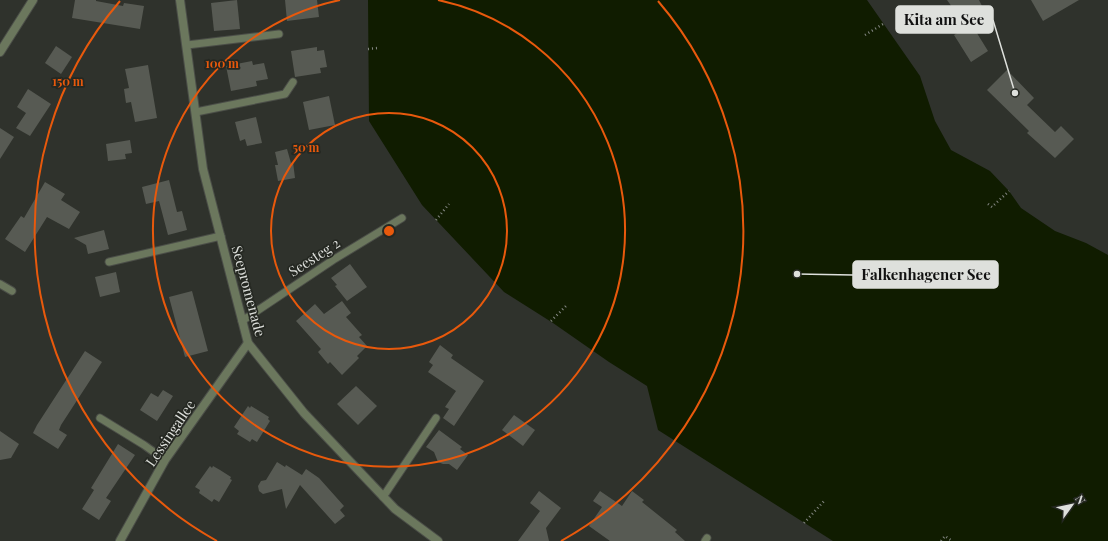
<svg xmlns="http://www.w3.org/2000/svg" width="1108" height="541" font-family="'Playfair Display',serif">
	<rect width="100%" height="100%" fill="#2f322c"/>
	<path fill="#101c00" d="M 368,0 L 867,0 L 920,76 L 935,121 L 951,150 L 990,171 L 1009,191 L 1021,208 L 1055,231 L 1086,243 L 1108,255 L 1108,541 L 833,541 L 658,430 L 647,386 L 609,362 L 553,323 L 504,292 L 422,205 L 369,121 Z"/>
	<g fill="#575a53">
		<path d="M 75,0 L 96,0 L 96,1 L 123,6 L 124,3 L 144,6 L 140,29 L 72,18 Z"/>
		<path d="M 237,0 L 240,29 L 214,31 L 211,3 Z"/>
		<path d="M 285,0 L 317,0 L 319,17 L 287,21 Z"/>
		<path d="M 947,0 L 979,0 L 983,8 L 967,17 L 988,51 L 971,62 L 954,35 L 959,32 L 945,11 L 952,7 Z"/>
		<path d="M 1031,0 L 1079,0 L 1043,21 Z"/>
		<path d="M 56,46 L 72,57 L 61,74 L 45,63 Z"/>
		<path d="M 317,47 L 317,51 L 324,50 L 327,67 L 320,68 L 321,73 L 295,77 L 291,51 Z"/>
		<path d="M 252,61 L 253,65 L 264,63 L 268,79 L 256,81 L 257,86 L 231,91 L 226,66 Z"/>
		<path d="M 148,65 L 157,118 L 135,122 L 131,102 L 126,103 L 124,89 L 129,88 L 125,69 Z"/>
		<path d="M 1007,70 L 1034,98 L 1027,105 L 1055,132 L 1061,126 L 1074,139 L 1055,158 L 1027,133 L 1029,131 L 987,90 Z"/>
		<path d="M 28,89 L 51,104 L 30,136 L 16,128 L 26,113 L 17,107 Z"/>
		<path d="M 329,96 L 335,125 L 309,130 L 303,102 Z"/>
		<path d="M 256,117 L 262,143 L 247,146 L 245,139 L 240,141 L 235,122 Z"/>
		<path d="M 0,128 L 14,137 L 0,159 Z"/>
		<path d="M 130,140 L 132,153 L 125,154 L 126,159 L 108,161 L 106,144 Z"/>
		<path d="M 287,149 L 291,163 L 293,162 L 295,178 L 278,181 L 275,165 L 278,165 L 275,152 Z"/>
		<path d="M 169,180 L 177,212 L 182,211 L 187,230 L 168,235 L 159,201 L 146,204 L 142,187 Z"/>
		<path d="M 45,182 L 65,194 L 61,200 L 80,212 L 69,229 L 47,217 L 25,252 L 5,239 L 21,216 L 24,218 Z"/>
		<path d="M 104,230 L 109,249 L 88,254 L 86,245 L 74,238 Z"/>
		<path d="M 350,264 L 367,287 L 347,301 L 335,286 L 337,285 L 331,278 Z"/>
		<path d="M 116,272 L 120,292 L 100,297 L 95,277 Z"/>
		<path d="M 192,291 L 208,351 L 185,357 L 169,297 Z"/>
		<path d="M 342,301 L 351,313 L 346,317 L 362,335 L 359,337 L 367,346 L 357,356 L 359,358 L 342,375 L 330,362 L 328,364 L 318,352 L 321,349 L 296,321 L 315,304 L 324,314 Z"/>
		<path d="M 440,345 L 453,355 L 451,358 L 484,381 L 454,426 L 443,418 L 449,409 L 445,407 L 456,391 L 428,372 L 433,365 L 429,362 Z"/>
		<path d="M 85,351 L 102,362 L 61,425 L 59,430 L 67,435 L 58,449 L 33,433 L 37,425 Z"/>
		<path d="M 356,386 L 377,406 L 358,425 L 337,404 Z"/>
		<path d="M 163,390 L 173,396 L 157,421 L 140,410 L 151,393 L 158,397 Z"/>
		<path d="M 248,406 L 250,408 L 251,406 L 269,417 L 268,419 L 270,421 L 257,442 L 252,439 L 250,442 L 237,434 L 239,431 L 234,427 Z"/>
		<path d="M 514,415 L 535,430 L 523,446 L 502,430 Z"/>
		<path d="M 439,430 L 462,447 L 460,449 L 468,455 L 457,470 L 449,464 L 443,464 L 438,462 L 434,452 L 426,447 Z"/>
		<path d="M 0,431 L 19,444 L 11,458 L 0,460 Z"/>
		<path d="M 118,444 L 135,455 L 106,498 L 111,501 L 99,520 L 82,509 L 94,490 L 91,488 Z"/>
		<path d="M 277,462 L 285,467 L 286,465 L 302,475 L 306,469 L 319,478 L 344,506 L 340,510 L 345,516 L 335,524 L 300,485 L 286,509 L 282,489 L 263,494 L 259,491 L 258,486 L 261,481 L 266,480 Z"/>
		<path d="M 210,466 L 212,468 L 213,466 L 220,470 L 231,477 L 230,479 L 232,480 L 219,502 L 214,499 L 212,502 L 199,493 L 200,490 L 195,487 Z"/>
		<path d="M 539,491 L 561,508 L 546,528 L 549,541 L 518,541 L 540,511 L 530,503 Z"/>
		<path d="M 600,491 L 622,506 L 632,491 L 644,500 L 642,502 L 677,530 L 675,532 L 685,541 L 610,541 L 589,526 L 602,507 L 593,501 Z"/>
	</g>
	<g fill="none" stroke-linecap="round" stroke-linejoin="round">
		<g stroke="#4b4e48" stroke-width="9">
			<g id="service">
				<path d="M 187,45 L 279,34"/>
				<path d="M 196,112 L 285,94 L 293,82"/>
				<path d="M 109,262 L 221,236"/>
				<path d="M 0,284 L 12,291"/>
				<path d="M 242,321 L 333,260 L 402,218"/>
				<path d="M 100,418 L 144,445 L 165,460"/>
				<path d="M 383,497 L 436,418"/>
				<path d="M 705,541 L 707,538"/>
			</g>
		</g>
		<g stroke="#4b4e48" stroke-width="10">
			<g id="minor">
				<path d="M 180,0 L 203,169 L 248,343 L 304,413 L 395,509 L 438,541"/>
				<path d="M 0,52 L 33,0"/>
				<path d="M 120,541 L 165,460 L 248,343"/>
			</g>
		</g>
		<g stroke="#868984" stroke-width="2.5" stroke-dasharray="1 3" stroke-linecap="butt">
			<path d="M 865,35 L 883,24"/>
			<path d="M 368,49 L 378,48"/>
			<path d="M 988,204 L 992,207 L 1009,191"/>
			<path d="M 436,220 L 449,204"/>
			<path d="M 551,321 L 567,305"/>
			<path d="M 804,523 L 825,500"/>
			<path d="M 941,541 L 945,536 L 952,541"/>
		</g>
		<use href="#service" stroke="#6b775d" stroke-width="7"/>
		<use href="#minor" stroke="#6b775d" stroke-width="8"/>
	</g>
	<g fill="none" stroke="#e8590c" stroke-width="2">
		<circle cx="389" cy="231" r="118"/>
		<path d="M438 0A236 236 0 1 1 340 0"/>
		<path d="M217 541A354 354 0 0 1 120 1M658 1A354 354 0 0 1 561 541"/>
	</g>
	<g text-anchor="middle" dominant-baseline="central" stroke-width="3.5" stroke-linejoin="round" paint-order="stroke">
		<g font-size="14" fill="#dee0dc" stroke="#252822">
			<text transform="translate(314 257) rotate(-33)">Seesteg 2</text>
			<text transform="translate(249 291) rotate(75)">Seepromenade</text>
			<text transform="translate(170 433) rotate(-56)">Lessingallee</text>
		</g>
	</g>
	<circle cx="389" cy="231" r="6" fill="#e8590c" stroke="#252822" stroke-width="2"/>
	<g font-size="12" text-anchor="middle" font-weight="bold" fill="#e8590c" stroke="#252822" stroke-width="3.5" stroke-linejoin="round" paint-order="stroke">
		<text x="222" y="68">100 m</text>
		<text x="68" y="86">150 m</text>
		<text x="306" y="152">50 m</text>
	</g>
	<path fill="none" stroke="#dee0dc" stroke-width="1.5" d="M1015 93L993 20M797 274L853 275"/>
	<g fill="#dee0dc" stroke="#252822" stroke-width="1.5">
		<circle cx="1015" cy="93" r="4"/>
		<circle cx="797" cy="274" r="4"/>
	</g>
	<g fill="#dee0dc" stroke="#dee0dc" stroke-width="1.5">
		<rect x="896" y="6" width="97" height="27" rx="4"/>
		<rect x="853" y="261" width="145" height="27" rx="4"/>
	</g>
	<g font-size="15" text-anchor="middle" font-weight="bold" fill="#111">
		<text x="944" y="25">Kita am See</text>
		<text x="926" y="280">Falkenhagener See</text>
	</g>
	<g transform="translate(1072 505) rotate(57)" stroke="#252822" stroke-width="3" paint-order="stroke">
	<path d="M0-3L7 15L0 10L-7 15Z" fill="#dee0dc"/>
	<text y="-6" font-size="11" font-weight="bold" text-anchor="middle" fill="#dee0dc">N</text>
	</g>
</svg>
